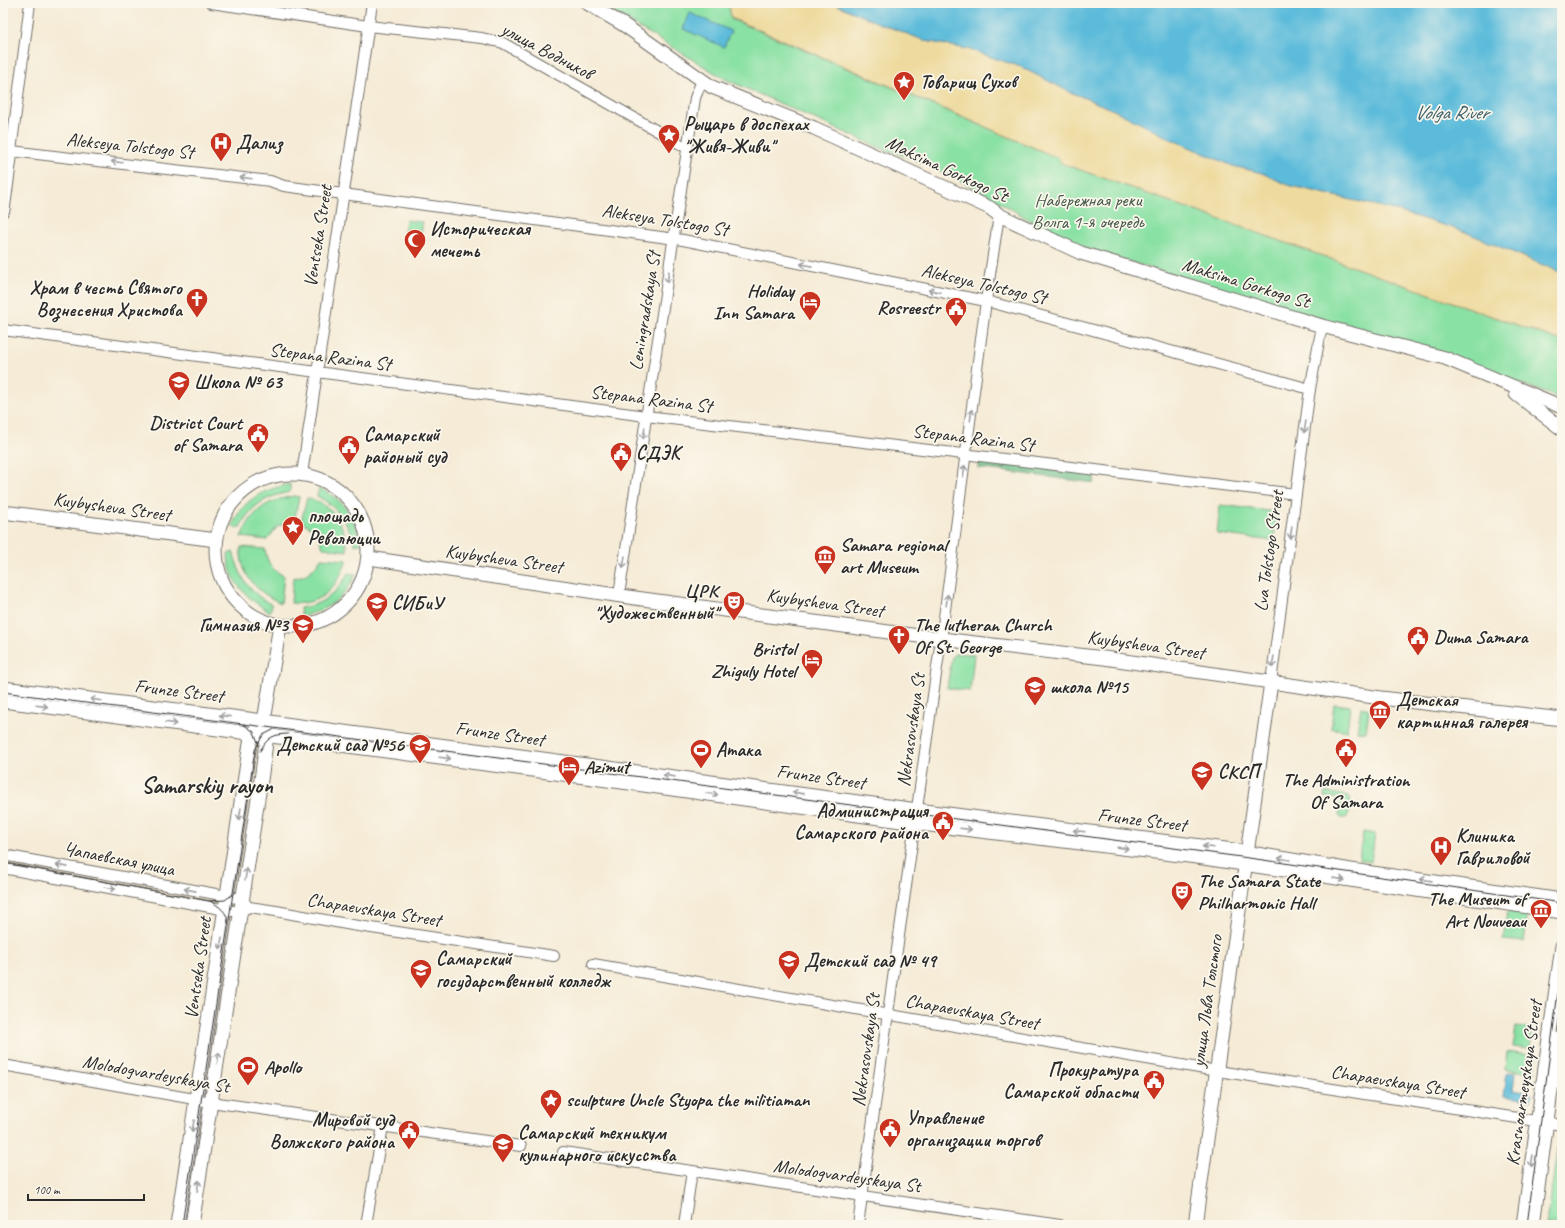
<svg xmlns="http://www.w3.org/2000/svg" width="1565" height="1228" font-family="Caveat,sans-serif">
	<rect width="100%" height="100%" fill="#fbf7ec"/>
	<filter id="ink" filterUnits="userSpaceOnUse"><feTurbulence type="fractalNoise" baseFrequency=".025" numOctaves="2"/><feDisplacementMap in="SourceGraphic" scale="8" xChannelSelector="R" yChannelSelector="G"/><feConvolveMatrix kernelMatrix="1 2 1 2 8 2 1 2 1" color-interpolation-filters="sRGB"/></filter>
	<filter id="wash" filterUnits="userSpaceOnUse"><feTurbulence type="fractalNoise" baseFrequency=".012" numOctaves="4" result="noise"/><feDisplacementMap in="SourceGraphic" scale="16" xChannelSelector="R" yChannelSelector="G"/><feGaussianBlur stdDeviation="0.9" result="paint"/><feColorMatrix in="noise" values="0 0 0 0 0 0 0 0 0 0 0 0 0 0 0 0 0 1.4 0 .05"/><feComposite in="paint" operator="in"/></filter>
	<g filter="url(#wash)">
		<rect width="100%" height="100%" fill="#f5ebd6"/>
		<g fill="#8ae1a4" stroke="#5a8668">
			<path d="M 598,3 L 729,3 L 731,19 L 1058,158 L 1061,163 L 1562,341 L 1562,399 L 1466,363 L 1081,247 C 1047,233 1023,215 992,198 C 957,178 919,159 880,148 L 725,79 Z"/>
			<path d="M 406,220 L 423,222 L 421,234 L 404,232 Z"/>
			<path d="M 290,484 L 290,492 C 264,497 251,506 239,529 L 232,526 C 243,499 262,490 290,484 Z"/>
			<path d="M 319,488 C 345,500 355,517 361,544 L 355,545 C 348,522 338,508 317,496 Z"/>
			<path d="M 294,496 L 299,497 L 294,522 L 278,526 L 267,540 L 241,537 C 253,510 265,501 294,496 Z"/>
			<path d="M 307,498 C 332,503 347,527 347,551 L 323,548 C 319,536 314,527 301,522 Z"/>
			<path d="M 1220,505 L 1277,512 L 1274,541 L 1217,534 Z"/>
			<path d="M 241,547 L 265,549 C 267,563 272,570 284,576 L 281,603 C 258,593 239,575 241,547 Z"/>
			<path d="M 233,552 C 242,580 247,590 272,605 L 270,612 C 248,599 228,582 228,554 Z"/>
			<path d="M 321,558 L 347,560 C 338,586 322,606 291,603 L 293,578 C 307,576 314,570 321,558 Z"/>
			<path d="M 348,573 L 356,574 C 345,598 327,611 301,616 L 300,608 C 322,605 338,593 348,573 Z"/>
			<path d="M 957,653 L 974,655 L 970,691 L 947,688 L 952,656 Z"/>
			<path d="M 1334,704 L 1350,706 L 1347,731 L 1331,728 Z"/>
			<path d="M 1361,707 L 1369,709 L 1366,732 L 1357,731 Z"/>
			<path d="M 1325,792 L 1349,796 C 1352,802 1350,813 1346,818 L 1341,818 L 1339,815 L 1341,799 L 1324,797 Z"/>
			<path d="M 1363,832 L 1375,834 L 1371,862 L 1359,860 Z"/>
			<path d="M 1509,911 L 1528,913 L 1524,942 L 1503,940 L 1507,913 Z"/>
			<path d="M 1516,1027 L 1532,1029 L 1530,1049 L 1513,1047 Z"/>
			<path d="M 1507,1052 L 1537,1056 L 1535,1074 L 1505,1069 Z"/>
			<path d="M 1559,1134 L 1562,1135 L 1562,1225 L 1547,1225 Z"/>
		</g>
		<path fill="#6fbf8a" stroke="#4d755a" d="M 980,458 L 1095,473 L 1094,483 L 978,468 Z"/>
		<path fill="#eeda9e" stroke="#8c8264" d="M 729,3 L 833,3 L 876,22 L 926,41 L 967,49 L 1021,67 L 1068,91 L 1116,111 L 1171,139 L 1233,166 L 1262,173 L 1288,185 L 1391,209 L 1463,231 L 1562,273 L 1562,341 L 1061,163 L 1058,158 L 731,18 Z"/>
		<g fill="#5bbbda" stroke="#437382">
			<path d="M 833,3 L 1562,3 L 1562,273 L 1463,231 L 1391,209 L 1288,185 L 1262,173 L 1233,166 L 1171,139 L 1116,111 L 1068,91 L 1021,67 L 967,49 L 926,41 L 876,22 Z"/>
			<path d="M 690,13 L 731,31 L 724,47 L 683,29 Z"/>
			<path d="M 1507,1072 L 1515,1073 L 1513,1090 L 1531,1093 L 1530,1100 L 1504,1096 Z"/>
		</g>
	</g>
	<g filter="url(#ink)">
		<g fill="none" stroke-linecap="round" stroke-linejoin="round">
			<g stroke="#726e67" stroke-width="12">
				<g id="minor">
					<path d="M 30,3 L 11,151 L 270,181 L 284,186 L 683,240 L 986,301 L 1310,389"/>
					<path d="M 211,3 L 368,26 L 482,38 L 503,43 L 687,148"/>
					<path d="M 3,330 L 646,416 L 1296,494"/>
					<path d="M 302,474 L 372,3"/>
					<path d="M 619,595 L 695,98 L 702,80"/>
					<path d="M 1271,682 L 1310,389 L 1322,326"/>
					<path d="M 3,855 L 243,899 L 246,904"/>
					<path d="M 3,868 L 226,910 L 240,912 L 249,907 L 276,911 L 352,925 L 554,956"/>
					<path d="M 593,964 L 1205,1069 L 1562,1125"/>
					<path d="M 3,1065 L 211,1102 L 521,1146"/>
					<path d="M 563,1152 L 1060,1225"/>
					<path d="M 366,1225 L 383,1126"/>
					<path d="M 684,1225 L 692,1171"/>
					<path d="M 858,1225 L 943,625 L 986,301 L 999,215"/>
				</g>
			</g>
			<g stroke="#726e67" stroke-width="15">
				<g id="major">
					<path d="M 587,3 L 624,25 L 712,87 L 814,128 L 990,208 L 999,215 L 1081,253 L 1322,326 L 1445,358 L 1562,407"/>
					<path d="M 3,150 L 11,151 L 3,210"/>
					<path d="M 1516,394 L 1562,429"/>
					<circle cx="292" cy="550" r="76"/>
					<path d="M 3,512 L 216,540"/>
					<path d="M 369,558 L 635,598 L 941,639 L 1104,658 L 1381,698 L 1562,719"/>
					<path d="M 3,688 L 248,719 L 932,812 L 1233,850 L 1351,870 L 1562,900"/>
					<path d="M 3,701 L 593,778 L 930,825 L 1197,857 L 1562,912"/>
					<path d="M 177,1225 L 250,743 L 252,734 L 257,729"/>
					<path d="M 192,1225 L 262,773 L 267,735 L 264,721 L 280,625"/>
					<path d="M 1195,1225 L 1271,682"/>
					<path d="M 1523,1225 L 1562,946"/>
					<path d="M 1533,1225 L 1558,1039"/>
				</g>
			</g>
			<use href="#minor" stroke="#fff" stroke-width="10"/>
			<use href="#major" stroke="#fff" stroke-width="13"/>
			<g stroke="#2b2b2b" stroke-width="1">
				<path d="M 3,692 L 1256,859 L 1555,902 L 1562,907"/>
				<path d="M 243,724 L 254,732 L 259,745"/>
				<path d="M 260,751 C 267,738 273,734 288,734"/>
				<path d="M 3,863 L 210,901 L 225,900 L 236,892"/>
				<path d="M 210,901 C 219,906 228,912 228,923"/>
				<path d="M 182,1225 L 255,750 L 263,735 L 273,730"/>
				<path d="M 1527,1225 L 1562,962"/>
			</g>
		</g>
		<defs><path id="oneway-shaft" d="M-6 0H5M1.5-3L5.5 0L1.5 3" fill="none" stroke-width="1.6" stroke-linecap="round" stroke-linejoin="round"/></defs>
		<g stroke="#a0a0a0">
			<use href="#oneway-shaft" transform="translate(117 162) rotate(-173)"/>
			<use href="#oneway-shaft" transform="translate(246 178) rotate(-173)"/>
			<use href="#oneway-shaft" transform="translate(806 265) rotate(-169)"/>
			<use href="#oneway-shaft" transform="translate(668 277) rotate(99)"/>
			<use href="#oneway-shaft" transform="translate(934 291) rotate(-169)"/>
			<use href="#oneway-shaft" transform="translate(971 415) rotate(-83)"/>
			<use href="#oneway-shaft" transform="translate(1305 427) rotate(98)"/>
			<use href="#oneway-shaft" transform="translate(644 433) rotate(99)"/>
			<use href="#oneway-shaft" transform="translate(964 471) rotate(-82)"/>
			<use href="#oneway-shaft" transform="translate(1291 533) rotate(98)"/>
			<use href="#oneway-shaft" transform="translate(624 562) rotate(99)"/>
			<use href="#oneway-shaft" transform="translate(947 600) rotate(-82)"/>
			<use href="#oneway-shaft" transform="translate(1273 662) rotate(98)"/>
			<use href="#oneway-shaft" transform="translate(96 700) rotate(-173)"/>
			<use href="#oneway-shaft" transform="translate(42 706) rotate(7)"/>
			<use href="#oneway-shaft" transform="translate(225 716) rotate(-173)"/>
			<use href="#oneway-shaft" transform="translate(171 723) rotate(7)"/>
			<use href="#oneway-shaft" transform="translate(445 758) rotate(7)"/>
			<use href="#oneway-shaft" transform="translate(669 776) rotate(-172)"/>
			<use href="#oneway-shaft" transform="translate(798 793) rotate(-172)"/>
			<use href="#oneway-shaft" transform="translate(712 794) rotate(8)"/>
			<use href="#oneway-shaft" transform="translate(240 814) rotate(98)"/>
			<use href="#oneway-shaft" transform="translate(966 829) rotate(7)"/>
			<use href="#oneway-shaft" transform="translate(1079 831) rotate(-173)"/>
			<use href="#oneway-shaft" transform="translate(1208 847) rotate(-173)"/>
			<use href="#oneway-shaft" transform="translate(1123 848) rotate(7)"/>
			<use href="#oneway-shaft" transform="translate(1284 859) rotate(-171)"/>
			<use href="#oneway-shaft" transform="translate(62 866) rotate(-169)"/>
			<use href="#oneway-shaft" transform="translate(246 874) rotate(-81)"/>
			<use href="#oneway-shaft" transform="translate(1339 879) rotate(8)"/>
			<use href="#oneway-shaft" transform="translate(1426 880) rotate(-172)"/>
			<use href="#oneway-shaft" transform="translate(110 888) rotate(10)"/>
			<use href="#oneway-shaft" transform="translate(190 890) rotate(-169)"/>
			<use href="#oneway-shaft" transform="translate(221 943) rotate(99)"/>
			<use href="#oneway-shaft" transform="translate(218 1058) rotate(-82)"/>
			<use href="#oneway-shaft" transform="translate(193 1126) rotate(100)"/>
			<use href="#oneway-shaft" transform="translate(1532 1161) rotate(98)"/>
			<use href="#oneway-shaft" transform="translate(198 1186) rotate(-81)"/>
		</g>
	</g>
	<defs>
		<g id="sight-pin" transform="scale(1.15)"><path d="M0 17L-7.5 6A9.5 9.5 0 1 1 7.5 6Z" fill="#c8321e" stroke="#fbf7ec"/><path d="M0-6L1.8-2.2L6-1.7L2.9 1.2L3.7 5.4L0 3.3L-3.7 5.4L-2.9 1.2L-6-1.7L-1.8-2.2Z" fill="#fff"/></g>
		<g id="hospital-pin" transform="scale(1.15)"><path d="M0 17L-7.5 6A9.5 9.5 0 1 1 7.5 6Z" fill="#c8321e" stroke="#fbf7ec"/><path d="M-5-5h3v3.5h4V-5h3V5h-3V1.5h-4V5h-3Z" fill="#fff"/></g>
		<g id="mosque-pin" transform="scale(1.15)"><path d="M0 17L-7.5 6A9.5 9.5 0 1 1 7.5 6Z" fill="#c8321e" stroke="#fbf7ec"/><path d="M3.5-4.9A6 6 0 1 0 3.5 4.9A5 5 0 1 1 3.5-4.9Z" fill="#fff"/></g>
		<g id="church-pin" transform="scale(1.15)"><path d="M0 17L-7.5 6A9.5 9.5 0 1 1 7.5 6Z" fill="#c8321e" stroke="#fbf7ec"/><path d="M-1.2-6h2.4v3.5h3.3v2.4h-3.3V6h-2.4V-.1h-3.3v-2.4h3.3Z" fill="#fff"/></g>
		<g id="hotel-pin" transform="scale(1.15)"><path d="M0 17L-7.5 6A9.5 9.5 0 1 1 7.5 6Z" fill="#c8321e" stroke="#fbf7ec"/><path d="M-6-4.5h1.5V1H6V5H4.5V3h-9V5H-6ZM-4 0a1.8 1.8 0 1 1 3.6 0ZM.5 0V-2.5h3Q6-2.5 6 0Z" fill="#fff"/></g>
		<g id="civic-pin" transform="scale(1.15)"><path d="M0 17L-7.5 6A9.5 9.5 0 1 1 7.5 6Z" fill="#c8321e" stroke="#fbf7ec"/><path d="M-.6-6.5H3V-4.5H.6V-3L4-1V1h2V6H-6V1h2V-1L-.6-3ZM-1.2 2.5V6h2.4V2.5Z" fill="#fff"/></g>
		<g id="school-pin" transform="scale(1.15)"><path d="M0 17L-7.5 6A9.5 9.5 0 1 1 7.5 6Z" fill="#c8321e" stroke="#fbf7ec"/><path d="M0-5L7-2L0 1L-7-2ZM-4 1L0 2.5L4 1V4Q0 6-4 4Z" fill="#fff"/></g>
		<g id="museum-pin" transform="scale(1.15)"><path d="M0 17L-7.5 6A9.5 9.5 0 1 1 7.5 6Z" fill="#c8321e" stroke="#fbf7ec"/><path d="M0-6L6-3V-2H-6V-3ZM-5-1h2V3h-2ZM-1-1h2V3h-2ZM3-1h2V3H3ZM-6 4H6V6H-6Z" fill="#fff"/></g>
		<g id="theatre-pin" transform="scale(1.15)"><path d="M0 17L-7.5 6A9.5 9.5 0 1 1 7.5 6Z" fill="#c8321e" stroke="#fbf7ec"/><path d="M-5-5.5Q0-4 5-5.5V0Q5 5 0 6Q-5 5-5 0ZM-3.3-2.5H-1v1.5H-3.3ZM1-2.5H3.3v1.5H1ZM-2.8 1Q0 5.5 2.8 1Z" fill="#fff"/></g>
		<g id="university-pin" transform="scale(1.15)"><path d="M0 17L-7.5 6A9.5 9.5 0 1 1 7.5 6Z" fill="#c8321e" stroke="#fbf7ec"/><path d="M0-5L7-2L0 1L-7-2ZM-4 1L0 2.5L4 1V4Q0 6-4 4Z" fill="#fff"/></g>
		<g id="stadium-pin" transform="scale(1.15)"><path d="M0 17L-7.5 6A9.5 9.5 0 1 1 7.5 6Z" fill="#c8321e" stroke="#fbf7ec"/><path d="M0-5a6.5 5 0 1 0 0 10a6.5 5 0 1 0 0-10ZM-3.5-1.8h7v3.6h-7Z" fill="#fff"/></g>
	</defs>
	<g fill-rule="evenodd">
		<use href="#sight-pin" x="904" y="82"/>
		<use href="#sight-pin" x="669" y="135"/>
		<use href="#hospital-pin" x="221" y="143"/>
		<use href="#mosque-pin" x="415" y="240"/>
		<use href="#church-pin" x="197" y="299"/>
		<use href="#hotel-pin" x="810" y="302"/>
		<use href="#civic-pin" x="956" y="308"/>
		<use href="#school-pin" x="179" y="382"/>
		<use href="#civic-pin" x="258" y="434"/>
		<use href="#civic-pin" x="349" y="446"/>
		<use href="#civic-pin" x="621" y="453"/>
		<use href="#sight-pin" x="293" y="527"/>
		<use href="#museum-pin" x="825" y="556"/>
		<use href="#theatre-pin" x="734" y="602"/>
		<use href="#university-pin" x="377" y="603"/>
		<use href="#school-pin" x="303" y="625"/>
		<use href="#church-pin" x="899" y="636"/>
		<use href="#civic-pin" x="1418" y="637"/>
		<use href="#hotel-pin" x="812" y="660"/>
		<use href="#school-pin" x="1035" y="687"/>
		<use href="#museum-pin" x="1380" y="711"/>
		<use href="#school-pin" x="420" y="745"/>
		<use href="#civic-pin" x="1346" y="749"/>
		<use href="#stadium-pin" x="701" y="750"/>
		<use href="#hotel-pin" x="569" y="767"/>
		<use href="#university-pin" x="1202" y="772"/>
		<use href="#civic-pin" x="943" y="822"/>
		<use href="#hospital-pin" x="1441" y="847"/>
		<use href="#theatre-pin" x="1182" y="892"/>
		<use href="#museum-pin" x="1541" y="910"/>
		<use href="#school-pin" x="789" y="961"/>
		<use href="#university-pin" x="421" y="970"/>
		<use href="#stadium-pin" x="248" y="1067"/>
		<use href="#civic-pin" x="1154" y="1081"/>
		<use href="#sight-pin" x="551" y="1100"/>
		<use href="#civic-pin" x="890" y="1129"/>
		<use href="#civic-pin" x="409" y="1131"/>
		<use href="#university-pin" x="503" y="1144"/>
	</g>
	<g text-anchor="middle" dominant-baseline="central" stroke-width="3.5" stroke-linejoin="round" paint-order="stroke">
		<g font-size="19" fill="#2b2b2b" stroke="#fbf7ec">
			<text transform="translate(547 51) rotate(28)">улица Водников</text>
			<text transform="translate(130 146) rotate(6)">Alekseya Tolstogo St</text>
			<text transform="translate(947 169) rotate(25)">Maksima Gorkogo St</text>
			<text transform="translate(665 220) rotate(9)">Alekseya Tolstogo St</text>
			<text transform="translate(318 236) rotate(-81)">Ventseka Street</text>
			<text transform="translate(1246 283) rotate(17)">Maksima Gorkogo St</text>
			<text transform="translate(984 284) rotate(13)">Alekseya Tolstogo St</text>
			<text transform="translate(645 311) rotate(-81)">Leningradskaya St</text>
			<text transform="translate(330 357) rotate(7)">Stepana Razina St</text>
			<text transform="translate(651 399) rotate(7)">Stepana Razina St</text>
			<text transform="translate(973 438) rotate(7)">Stepana Razina St</text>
			<text transform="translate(112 507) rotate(8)">Kuybysheva Street</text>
			<text transform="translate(1269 551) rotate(-82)">Lva Tolstogo Street</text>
			<text transform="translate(504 559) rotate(8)">Kuybysheva Street</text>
			<text transform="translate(825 603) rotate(8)">Kuybysheva Street</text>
			<text transform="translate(1146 645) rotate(8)">Kuybysheva Street</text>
			<text transform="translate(179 691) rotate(7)">Frunze Street</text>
			<text transform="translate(911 730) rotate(-82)">Nekrasovskaya St</text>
			<text transform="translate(500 734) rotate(8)">Frunze Street</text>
			<text transform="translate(821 777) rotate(8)">Frunze Street</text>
			<text transform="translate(1142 820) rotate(7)">Frunze Street</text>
			<text transform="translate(119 859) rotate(11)">Чапаевская улица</text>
			<text transform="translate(374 910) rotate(9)">Chapaevskaya Street</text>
			<text transform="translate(198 968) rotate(-82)">Ventseka Street</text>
			<text transform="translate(1207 1001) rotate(-82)">улица Льва Толстого</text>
			<text transform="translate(972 1012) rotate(10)">Chapaevskaya Street</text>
			<text transform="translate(866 1050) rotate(-82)">Nekrasovskaya St</text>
			<text transform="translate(156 1074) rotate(10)">Molodogvardeyskaya St</text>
			<text transform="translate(1398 1082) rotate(9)">Chapaevskaya Street</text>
			<text transform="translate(1524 1083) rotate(-82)">Krasnoarmeyskaya Street</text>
			<text transform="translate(847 1176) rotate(8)">Molodogvardeyskaya St</text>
		</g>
		<g font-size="19" font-weight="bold" fill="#2b2b2b" stroke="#fbf7ec" text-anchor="start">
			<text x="920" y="82">Товарищ Сухов</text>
			<text x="684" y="124">Рыцарь в доспехах<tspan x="684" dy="22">"Живя-Живи"</tspan></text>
			<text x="236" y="143">Дализ</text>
			<text x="430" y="229">Историческая<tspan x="430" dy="22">мечеть</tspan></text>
			<text x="182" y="288" text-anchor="end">Храм в честь Святого<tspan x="182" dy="22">Вознесения Христова</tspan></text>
			<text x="794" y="291" text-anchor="end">Holiday<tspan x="794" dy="22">Inn Samara</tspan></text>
			<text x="940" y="308" text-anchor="end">Rosreestr</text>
			<text x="194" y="382">Школа № 63</text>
			<text x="242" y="423" text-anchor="end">District Court<tspan x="242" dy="22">of Samara</tspan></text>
			<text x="364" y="435">Самарский<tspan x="364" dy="22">районый суд</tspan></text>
			<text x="636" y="453">СДЭК</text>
			<text x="308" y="516">площадь<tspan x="308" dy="22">Революции</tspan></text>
			<text x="840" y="545">Samara regional<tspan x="840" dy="22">art Museum</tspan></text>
			<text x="718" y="591" text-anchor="end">ЦРК<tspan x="718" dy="22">"Художественный"</tspan></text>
			<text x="392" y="603">СИБиУ</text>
			<text x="288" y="625" text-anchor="end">Гимназия №3</text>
			<text x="914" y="625">The lutheran Church<tspan x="914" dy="22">Of St. George</tspan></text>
			<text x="1434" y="637">Duma Samara</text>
			<text x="796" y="649" text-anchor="end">Bristol<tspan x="796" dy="22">Zhiguly Hotel</tspan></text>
			<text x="1050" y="687">школа №15</text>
			<text x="1396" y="700">Детская<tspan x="1396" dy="22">картинная галерея</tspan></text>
			<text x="404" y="745" text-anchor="end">Детский сад №56</text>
			<text x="716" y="750">Атака</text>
			<text x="584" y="767">Azimut</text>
			<text x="1218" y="772">СКСП</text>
			<text x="1346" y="780" text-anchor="middle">The Administration<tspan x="1346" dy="22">Of Samara</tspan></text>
			<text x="928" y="811" text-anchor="end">Администрация<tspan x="928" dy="22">Самарского района</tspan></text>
			<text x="1456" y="836">Клиника<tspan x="1456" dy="22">Гавриловой</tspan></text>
			<text x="1198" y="881">The Samara State<tspan x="1198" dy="22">Philharmonic Hall</tspan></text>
			<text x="1526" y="899" text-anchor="end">The Museum of<tspan x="1526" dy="22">Art Nouveau</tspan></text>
			<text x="436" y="959">Самарский<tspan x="436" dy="22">государственный колледж</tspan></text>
			<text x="804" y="961">Детский сад № 49</text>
			<text x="264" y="1067">Apollo</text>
			<text x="1138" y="1070" text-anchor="end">Прокуратура<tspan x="1138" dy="22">Самарской области</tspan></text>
			<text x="566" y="1100">sculpture Uncle Styopa the militiaman</text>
			<text x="906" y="1118">Управление<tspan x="906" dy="22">организации торгов</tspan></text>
			<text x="394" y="1120" text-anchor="end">Мировой суд<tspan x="394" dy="22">Волжского района</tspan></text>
			<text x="518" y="1133">Самарский техникум<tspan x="518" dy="22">кулинарного искусства</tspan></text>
		</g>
		<g font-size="19" fill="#435849" stroke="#fbf7ec">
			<text x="1088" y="200">Набережная реки<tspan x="1088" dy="22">Волга 1-я очередь</tspan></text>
		</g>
		<g font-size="20" font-style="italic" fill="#3c5d68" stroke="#fbf7ec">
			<text x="1451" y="112">Volga River</text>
		</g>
		<g font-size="23" font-weight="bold" fill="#2b2b2b" stroke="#fbf7ec">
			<text x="207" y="785">Samarskiy rayon</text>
		</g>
	</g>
	<rect width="1565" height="1228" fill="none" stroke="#fbf7ec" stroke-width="16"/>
	<path d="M28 1194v6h116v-6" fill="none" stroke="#2b2b2b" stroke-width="2"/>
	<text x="34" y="1194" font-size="12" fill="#2b2b2b" stroke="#fbf7ec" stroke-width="3" paint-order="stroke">100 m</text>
</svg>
